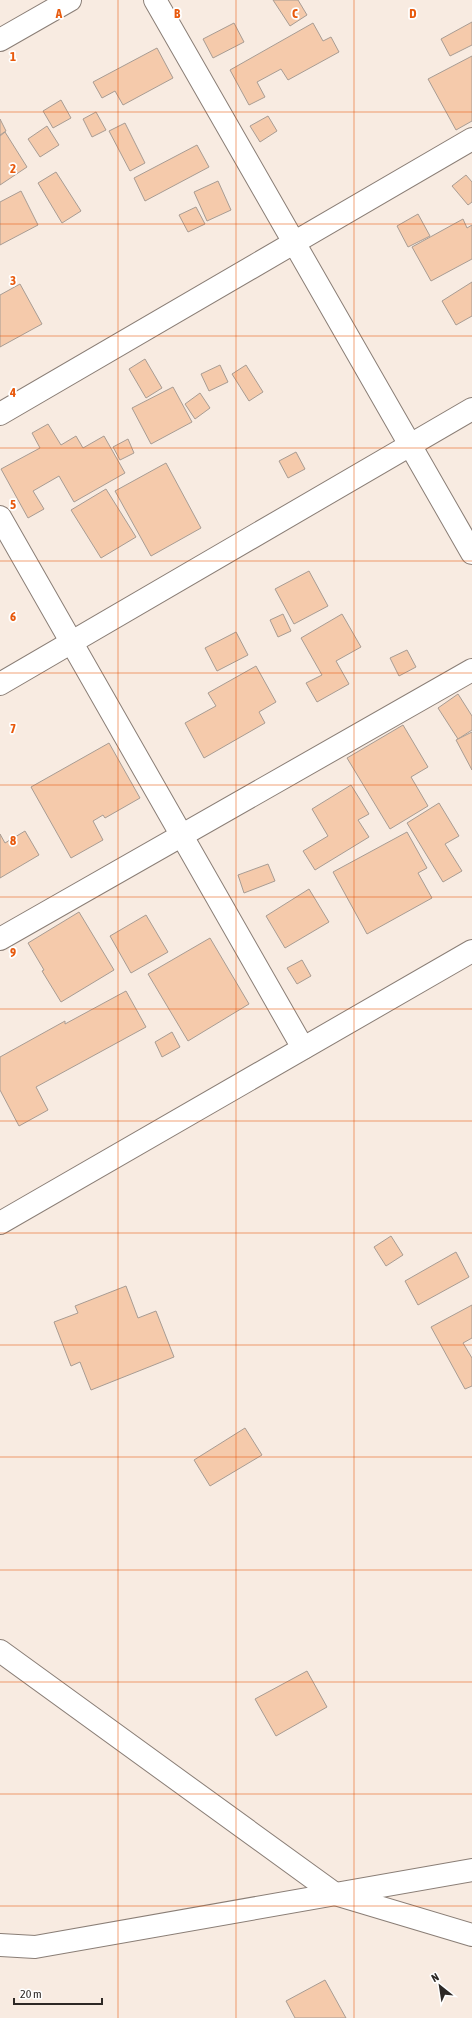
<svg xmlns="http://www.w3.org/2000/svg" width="472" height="2018" font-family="'Asap Condensed',sans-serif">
	<rect width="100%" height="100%" fill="#f8ebe1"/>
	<g fill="#f5caab" stroke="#a89c93">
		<path d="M 273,0 L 298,0 L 307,15 L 290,26 Z"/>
		<path d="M 472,22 L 472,45 L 450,56 L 441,39 Z"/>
		<path d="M 234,23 L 244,42 L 213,58 L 203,39 Z"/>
		<path d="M 313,23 L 323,41 L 331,37 L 339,52 L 288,80 L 281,69 L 257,82 L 265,97 L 249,105 L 230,70 Z"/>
		<path d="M 157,48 L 173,78 L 123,105 L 115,91 L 102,98 L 93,82 Z"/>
		<path d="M 472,56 L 472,121 L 456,130 L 428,79 Z"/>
		<path d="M 61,100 L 71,118 L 53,128 L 43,111 Z"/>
		<path d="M 96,112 L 106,130 L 92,137 L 83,119 Z"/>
		<path d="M 268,116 L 277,131 L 260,142 L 250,126 Z"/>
		<path d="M 0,119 L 6,131 L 0,135 Z"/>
		<path d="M 125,123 L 145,163 L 130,171 L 109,131 Z"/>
		<path d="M 47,126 L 59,145 L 40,157 L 28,139 Z"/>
		<path d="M 5,132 L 27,167 L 0,185 L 0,136 Z"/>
		<path d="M 197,145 L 209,167 L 145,201 L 134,178 Z"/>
		<path d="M 56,172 L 81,211 L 62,223 L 38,183 Z"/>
		<path d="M 466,175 L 472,182 L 472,202 L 468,205 L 452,186 Z"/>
		<path d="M 218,181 L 231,210 L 207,221 L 194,192 Z"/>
		<path d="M 21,191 L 38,225 L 0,245 L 0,202 Z"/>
		<path d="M 196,207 L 205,224 L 188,232 L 179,215 Z"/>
		<path d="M 418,214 L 430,236 L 408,247 L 397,226 Z"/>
		<path d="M 463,219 L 467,228 L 472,225 L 472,259 L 431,281 L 412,247 Z"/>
		<path d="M 472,282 L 472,316 L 456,325 L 442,301 Z"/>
		<path d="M 20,284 L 42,324 L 0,347 L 0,295 Z"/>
		<path d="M 145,359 L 162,388 L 146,398 L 129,369 Z"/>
		<path d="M 220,365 L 228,382 L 209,391 L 201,374 Z"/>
		<path d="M 246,365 L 263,392 L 249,401 L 232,374 Z"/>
		<path d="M 173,387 L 192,422 L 151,444 L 132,408 Z"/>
		<path d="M 200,393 L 210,408 L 195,419 L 185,404 Z"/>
		<path d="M 48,424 L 61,445 L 76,436 L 83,448 L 104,436 L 125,473 L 74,502 L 59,476 L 33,491 L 44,509 L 28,518 L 1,469 L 40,448 L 32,433 Z"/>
		<path d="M 128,439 L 134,453 L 120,460 L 113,447 Z"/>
		<path d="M 296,452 L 305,469 L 288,478 L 279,461 Z"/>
		<path d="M 166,463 L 201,528 L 151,556 L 115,491 Z"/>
		<path d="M 106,489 L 136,537 L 101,558 L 71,510 Z"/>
		<path d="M 309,571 L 328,606 L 294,624 L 275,589 Z"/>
		<path d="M 283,614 L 291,631 L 278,637 L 270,620 Z"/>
		<path d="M 342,614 L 361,647 L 336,661 L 349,684 L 317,702 L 306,683 L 322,675 L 301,638 Z"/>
		<path d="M 236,632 L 248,655 L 217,671 L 205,648 Z"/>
		<path d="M 407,650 L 416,667 L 399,676 L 390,658 Z"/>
		<path d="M 256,666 L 276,702 L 259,712 L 265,723 L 204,758 L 185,723 L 216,706 L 208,693 Z"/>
		<path d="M 458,694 L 472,716 L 472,730 L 458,739 L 438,708 Z"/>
		<path d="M 403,725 L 428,767 L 411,777 L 428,806 L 390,829 L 347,758 Z"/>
		<path d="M 472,732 L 472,770 L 456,740 Z"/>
		<path d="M 109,743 L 140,798 L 105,818 L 103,815 L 93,821 L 103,840 L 71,858 L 31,787 Z"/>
		<path d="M 351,785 L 369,814 L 358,820 L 369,837 L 315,870 L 303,851 L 328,836 L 312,809 Z"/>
		<path d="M 439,803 L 459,836 L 445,844 L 462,871 L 443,882 L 407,823 Z"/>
		<path d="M 25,831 L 39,855 L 0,878 L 0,834 L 5,843 Z"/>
		<path d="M 407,832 L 427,868 L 418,873 L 432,898 L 367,934 L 333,872 Z"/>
		<path d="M 268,864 L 275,881 L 244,893 L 238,875 Z"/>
		<path d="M 309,889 L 329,922 L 285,948 L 266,916 Z"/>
		<path d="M 79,912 L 114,970 L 61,1002 L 42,971 L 44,970 L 28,943 Z"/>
		<path d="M 146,915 L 168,952 L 131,973 L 110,936 Z"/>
		<path d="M 210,938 L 249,1004 L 188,1041 L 148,974 Z"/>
		<path d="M 302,960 L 311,976 L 297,984 L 287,968 Z"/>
		<path d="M 126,991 L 146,1027 L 36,1087 L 48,1110 L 19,1126 L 0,1090 L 0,1057 L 65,1021 L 65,1024 Z"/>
		<path d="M 172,1032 L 180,1047 L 162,1057 L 155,1042 Z"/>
		<path d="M 391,1236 L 403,1255 L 386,1266 L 374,1247 Z"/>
		<path d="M 456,1252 L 469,1277 L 418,1305 L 405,1281 Z"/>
		<path d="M 126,1286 L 138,1318 L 156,1311 L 174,1357 L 91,1390 L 80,1362 L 71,1366 L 54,1322 L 78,1313 L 75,1306 Z"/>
		<path d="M 472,1305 L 472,1338 L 463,1343 L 472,1358 L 472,1386 L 465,1389 L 431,1327 Z"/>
		<path d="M 245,1428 L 262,1455 L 210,1486 L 194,1460 Z"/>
		<path d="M 307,1671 L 327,1707 L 276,1736 L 255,1699 Z"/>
		<path d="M 325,1980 L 346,2018 L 295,2018 L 286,2001 Z"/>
	</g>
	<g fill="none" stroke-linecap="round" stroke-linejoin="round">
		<g stroke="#8a7e76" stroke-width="24">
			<g id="minor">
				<path d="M 155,0 L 472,553"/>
				<path d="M 0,40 L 70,0"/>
				<path d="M 0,414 L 472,139"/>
				<path d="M 0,517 L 303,1048"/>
				<path d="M 0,684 L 472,409"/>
				<path d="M 0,939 L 472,670"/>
				<path d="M 0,1223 L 472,951"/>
				<path d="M 0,1651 L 335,1894 L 472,1935"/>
				<path d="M 0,1945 L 35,1947 L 472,1870"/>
			</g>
		</g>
		<use href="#minor" stroke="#fff" stroke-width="22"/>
	</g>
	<path fill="none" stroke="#e8590c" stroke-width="1" stroke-opacity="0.55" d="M 118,0 L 118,2018M 236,0 L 236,2018M 354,0 L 354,2018M 0,112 L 472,112M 0,224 L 472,224M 0,336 L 472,336M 0,448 L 472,448M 0,561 L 472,561M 0,673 L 472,673M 0,785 L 472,785M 0,897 L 472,897M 0,1009 L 472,1009M 0,1121 L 472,1121M 0,1233 L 472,1233M 0,1345 L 472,1345M 0,1457 L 472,1457M 0,1570 L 472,1570M 0,1682 L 472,1682M 0,1794 L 472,1794M 0,1906 L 472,1906"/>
	<g font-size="13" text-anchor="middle" font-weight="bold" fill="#e8590c" stroke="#fff" stroke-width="3.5" stroke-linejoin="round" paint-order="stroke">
		<text x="59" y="18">A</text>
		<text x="177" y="18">B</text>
		<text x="295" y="18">C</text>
		<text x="413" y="18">D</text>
		<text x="13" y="61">1</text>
		<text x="13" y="173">2</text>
		<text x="13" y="285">3</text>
		<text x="13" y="397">4</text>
		<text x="13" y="509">5</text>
		<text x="13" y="621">6</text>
		<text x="13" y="733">7</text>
		<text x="13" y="845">8</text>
		<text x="13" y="957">9</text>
	</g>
	<g transform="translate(440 1986) rotate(330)" stroke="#ffffff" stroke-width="3" paint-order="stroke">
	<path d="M0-3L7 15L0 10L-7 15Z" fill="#2d2825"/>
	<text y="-6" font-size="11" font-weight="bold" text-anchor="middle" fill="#2d2825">N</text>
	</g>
	<path d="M14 1998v6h88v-6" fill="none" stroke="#2d2825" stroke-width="2"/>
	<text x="20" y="1998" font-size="12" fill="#2d2825" stroke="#ffffff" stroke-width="3" paint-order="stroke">20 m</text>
</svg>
